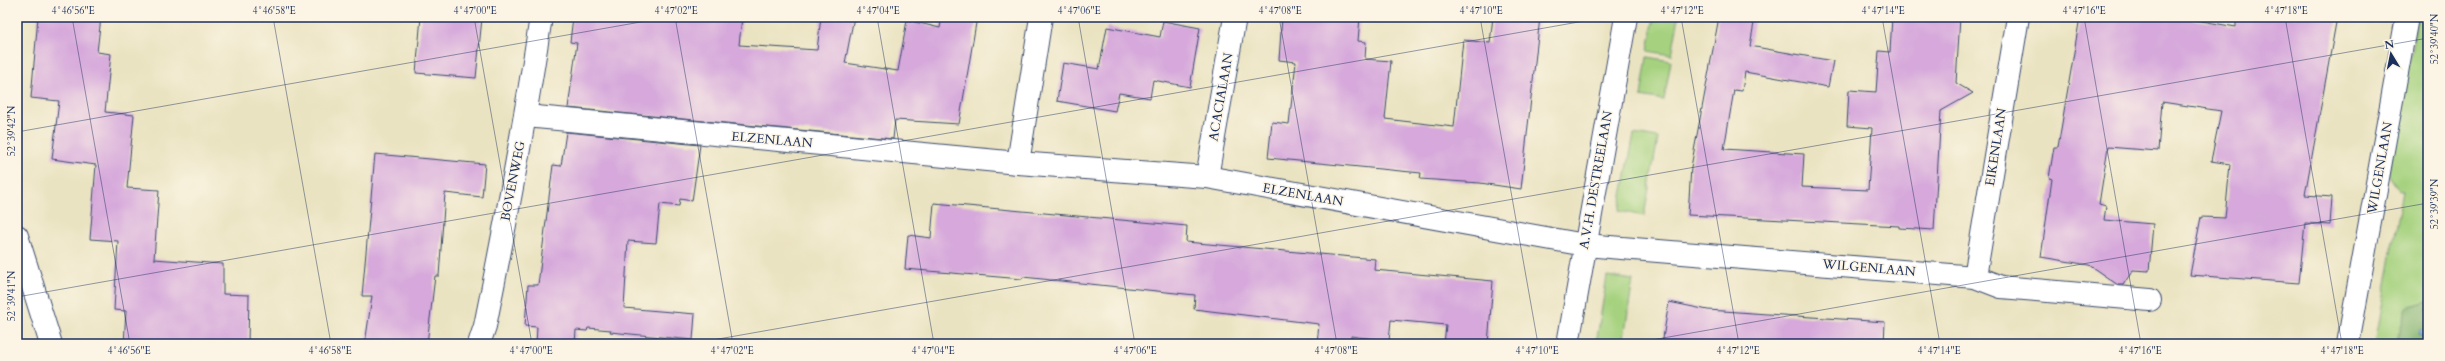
<svg xmlns="http://www.w3.org/2000/svg" width="2445" height="361" font-family="Cardo,serif">
	<rect width="100%" height="100%" fill="#fcf5e5"/>
	<filter id="ink" filterUnits="userSpaceOnUse"><feTurbulence type="fractalNoise" baseFrequency=".025" numOctaves="2"/><feDisplacementMap in="SourceGraphic" scale="8" xChannelSelector="R" yChannelSelector="G"/><feConvolveMatrix kernelMatrix="1 2 1 2 8 2 1 2 1" color-interpolation-filters="sRGB"/></filter>
	<filter id="wash" filterUnits="userSpaceOnUse"><feTurbulence type="fractalNoise" baseFrequency=".012" numOctaves="4" result="noise"/><feDisplacementMap in="SourceGraphic" scale="16" xChannelSelector="R" yChannelSelector="G"/><feGaussianBlur stdDeviation="0.9" result="paint"/><feColorMatrix in="noise" values="0 0 0 0 0 0 0 0 0 0 0 0 0 0 0 0 0 1.4 0 .05"/><feComposite in="paint" operator="in"/></filter>
	<g filter="url(#wash)">
		<rect width="100%" height="100%" fill="#eae3c1"/>
		<g fill="#a6d27f" stroke="#60806e">
			<path d="M 1654,17 L 1679,17 L 1672,55 L 1648,51 Z"/>
			<path d="M 2423,17 L 2428,17 L 2428,301 L 2407,307 L 2396,344 L 2375,344 L 2403,191 L 2399,190 L 2388,174 L 2417,19 L 2422,20 Z"/>
			<path d="M 1647,57 L 1671,61 L 1664,100 L 1641,96 Z"/>
			<path d="M 1634,134 L 1658,138 L 1644,216 L 1619,211 Z"/>
			<path d="M 1607,276 L 1633,280 L 1623,344 L 1596,344 Z"/>
		</g>
		<path fill="#84b46e" stroke="#507266" d="M 2428,301 L 2426,329 L 2420,329 L 2419,335 L 2425,337 L 2424,344 L 2396,344 L 2407,307 Z"/>
		<path fill="#75aae3" stroke="#486ca0" d="M 2428,321 L 2428,344 L 2424,344 L 2425,337 L 2419,335 L 2420,329 L 2426,329 Z"/>
		<g id="blocks">
			<g fill="#d6a8db">
				<path d="M 38,17 L 101,17 L 97,52 L 111,54 L 105,112 L 134,115 L 127,188 L 159,190 L 154,259 L 223,264 L 223,294 L 249,295 L 248,344 L 124,344 L 126,311 L 114,310 L 118,241 L 90,239 L 96,165 L 52,159 L 59,101 L 31,98 Z"/>
				<path d="M 421,17 L 482,18 L 476,78 L 416,73 Z"/>
				<path d="M 573,17 L 742,17 L 739,45 L 817,50 L 821,17 L 854,17 L 845,63 L 898,71 L 907,20 L 940,28 L 942,17 L 977,17 L 959,124 L 895,120 L 893,139 L 568,108 L 577,43 L 570,42 Z"/>
				<path d="M 1282,17 L 1360,17 L 1358,41 L 1366,42 L 1365,59 L 1391,61 L 1385,119 L 1454,127 L 1463,40 L 1490,43 L 1493,17 L 1540,17 L 1521,189 L 1480,183 L 1420,179 L 1421,173 L 1268,158 L 1272,122 L 1289,124 L 1296,62 L 1279,60 Z"/>
				<path d="M 1719,17 L 1755,17 L 1750,46 L 1833,61 L 1828,87 L 1745,72 L 1742,91 L 1734,90 L 1724,149 L 1804,154 L 1802,187 L 1868,190 L 1872,128 L 1847,126 L 1849,90 L 1876,92 L 1879,51 L 1890,52 L 1892,17 L 1960,17 L 1956,83 L 1973,93 L 1941,111 L 1934,230 L 1899,228 L 1899,226 L 1688,215 L 1691,167 Z"/>
				<path d="M 2080,17 L 2179,17 L 2236,27 L 2236,17 L 2337,17 L 2305,195 L 2332,197 L 2330,225 L 2305,223 L 2299,283 L 2190,275 L 2201,217 L 2225,218 L 2230,164 L 2211,161 L 2221,111 L 2162,102 L 2158,151 L 2108,147 L 2099,204 L 2106,206 L 2104,220 L 2153,224 L 2149,271 L 2133,270 L 2123,285 L 2118,285 L 2089,265 L 2041,257 L 2052,179 L 2049,178 L 2054,147 L 2058,147 Z"/>
				<path d="M 1163,21 L 1200,28 L 1190,87 L 1153,80 L 1150,98 L 1119,93 L 1115,111 L 1057,101 L 1063,63 L 1099,69 L 1107,27 L 1160,37 Z"/>
				<path d="M 566,132 L 700,145 L 692,201 L 680,199 L 679,206 L 660,204 L 656,243 L 628,241 L 624,308 L 695,314 L 693,340 L 610,332 L 611,330 L 588,328 L 587,331 L 576,330 L 575,344 L 536,344 L 537,327 L 525,326 L 528,285 L 538,285 L 553,165 L 561,166 Z"/>
				<path d="M 375,154 L 485,164 L 482,197 L 445,193 L 439,276 L 435,276 L 427,344 L 365,344 L 372,296 L 362,296 Z"/>
				<path d="M 934,203 L 1187,226 L 1186,242 L 1375,259 L 1374,270 L 1493,281 L 1488,344 L 1444,344 L 1446,325 L 1391,320 L 1389,341 L 1351,336 L 1350,344 L 1317,344 L 1319,324 L 1194,309 L 1195,295 L 1023,277 L 1022,279 L 905,269 L 908,235 L 931,238 Z"/>
				<path d="M 1669,302 L 1708,310 L 1885,322 L 1884,344 L 1662,344 Z"/>
			</g>
		</g>
	</g>
	<g filter="url(#ink)">
		<use href="#blocks" fill-opacity="0" stroke="#3a4a6d" stroke-width="1"/>
		<g fill="none" stroke-linecap="round" stroke-linejoin="round">
			<g stroke="#3a4a6d" stroke-width="24">
				<path id="pedestrian" d="M 526,116 L 1018,163"/>
			</g>
			<g stroke="#3a4a6d" stroke-width="24">
				<g id="minor">
					<path d="M 1041,17 L 1018,163 L 1207,177 L 1585,245 L 1975,277 L 2001,287 L 2150,300"/>
					<path d="M 1207,177 L 1235,17"/>
					<path d="M 17,236 L 51,344"/>
					<path d="M 1975,277 L 2018,17"/>
					<path d="M 1568,344 L 1626,17"/>
					<path d="M 2348,344 L 2407,17"/>
				</g>
			</g>
			<g stroke="#3a4a6d" stroke-width="24">
				<path id="tertiary" d="M 479,344 L 485,326 C 506,223 525,121 541,17"/>
			</g>
			<use href="#pedestrian" stroke="#fff" stroke-width="22"/>
			<use href="#minor" stroke="#fff" stroke-width="22"/>
			<use href="#tertiary" stroke="#fff" stroke-width="22"/>
		</g>
	</g>
	<path fill="none" stroke="#1b2f5e" stroke-width="1" stroke-opacity="0.45" d="M 72,17 L 130,344M 273,17 L 331,344M 474,17 L 532,344M 675,17 L 733,344M 877,17 L 934,344M 1078,17 L 1135,344M 1279,17 L 1337,344M 1480,17 L 1538,344M 1681,17 L 1739,344M 1882,17 L 1940,344M 2084,17 L 2141,344M 2285,17 L 2342,344M 17,132 L 669,17M 17,297 L 1607,17M 690,344 L 2428,38M 1629,344 L 2428,203"/>
	<g text-anchor="middle" dominant-baseline="central" stroke-width="3" stroke-linejoin="round" paint-order="stroke">
		<g font-size="13" fill="#1b2f5e" stroke="#fcf5e5">
			<text transform="translate(1221 97) rotate(-80)">ACACIALAAN</text>
			<text transform="translate(772 140) rotate(5)">ELZENLAAN</text>
			<text transform="translate(1996 147) rotate(-81)">EIKENLAAN</text>
			<text transform="translate(2380 168) rotate(-80)">WILGENLAAN</text>
			<text transform="translate(1596 180) rotate(-80)">A.V.H. DESTREELAAN</text>
			<text transform="translate(513 181) rotate(-79)">BOVENWEG</text>
			<text transform="translate(1303 195) rotate(10)">ELZENLAAN</text>
			<text transform="translate(1869 268) rotate(5)">WILGENLAAN</text>
		</g>
	</g>
	<rect width="2445" height="361" fill="none" stroke="#fcf5e5" stroke-width="44"/>
	<g transform="translate(2391 54) rotate(350)" stroke="#fcf5e5" stroke-width="3" paint-order="stroke">
	<path d="M0-3L7 15L0 10L-7 15Z" fill="#1b2f5e"/>
	<text y="-6" font-size="11" font-weight="bold" text-anchor="middle" fill="#1b2f5e">N</text>
	</g>
	<rect x="22" y="22" width="2401" height="317" fill="none" stroke="#1b2f5e" stroke-width="1.5"/>
	<g font-size="10" text-anchor="middle" fill="#1b2f5e">
		<text x="73" y="14">4°46'56"E</text>
		<text x="274" y="14">4°46'58"E</text>
		<text x="475" y="14">4°47'00"E</text>
		<text x="676" y="14">4°47'02"E</text>
		<text x="878" y="14">4°47'04"E</text>
		<text x="1079" y="14">4°47'06"E</text>
		<text x="1280" y="14">4°47'08"E</text>
		<text x="1481" y="14">4°47'10"E</text>
		<text x="1682" y="14">4°47'12"E</text>
		<text x="1883" y="14">4°47'14"E</text>
		<text x="2084" y="14">4°47'16"E</text>
		<text x="2286" y="14">4°47'18"E</text>
		<text transform="translate(2434 39) rotate(-90)" y="4">52°39'40"N</text>
		<text transform="translate(11 131) rotate(-90)" y="4">52°39'42"N</text>
		<text transform="translate(2434 204) rotate(-90)" y="4">52°39'39"N</text>
		<text transform="translate(11 296) rotate(-90)" y="4">52°39'41"N</text>
		<text x="129" y="354">4°46'56"E</text>
		<text x="330" y="354">4°46'58"E</text>
		<text x="531" y="354">4°47'00"E</text>
		<text x="732" y="354">4°47'02"E</text>
		<text x="933" y="354">4°47'04"E</text>
		<text x="1135" y="354">4°47'06"E</text>
		<text x="1336" y="354">4°47'08"E</text>
		<text x="1537" y="354">4°47'10"E</text>
		<text x="1738" y="354">4°47'12"E</text>
		<text x="1939" y="354">4°47'14"E</text>
		<text x="2140" y="354">4°47'16"E</text>
		<text x="2342" y="354">4°47'18"E</text>
	</g>
</svg>
